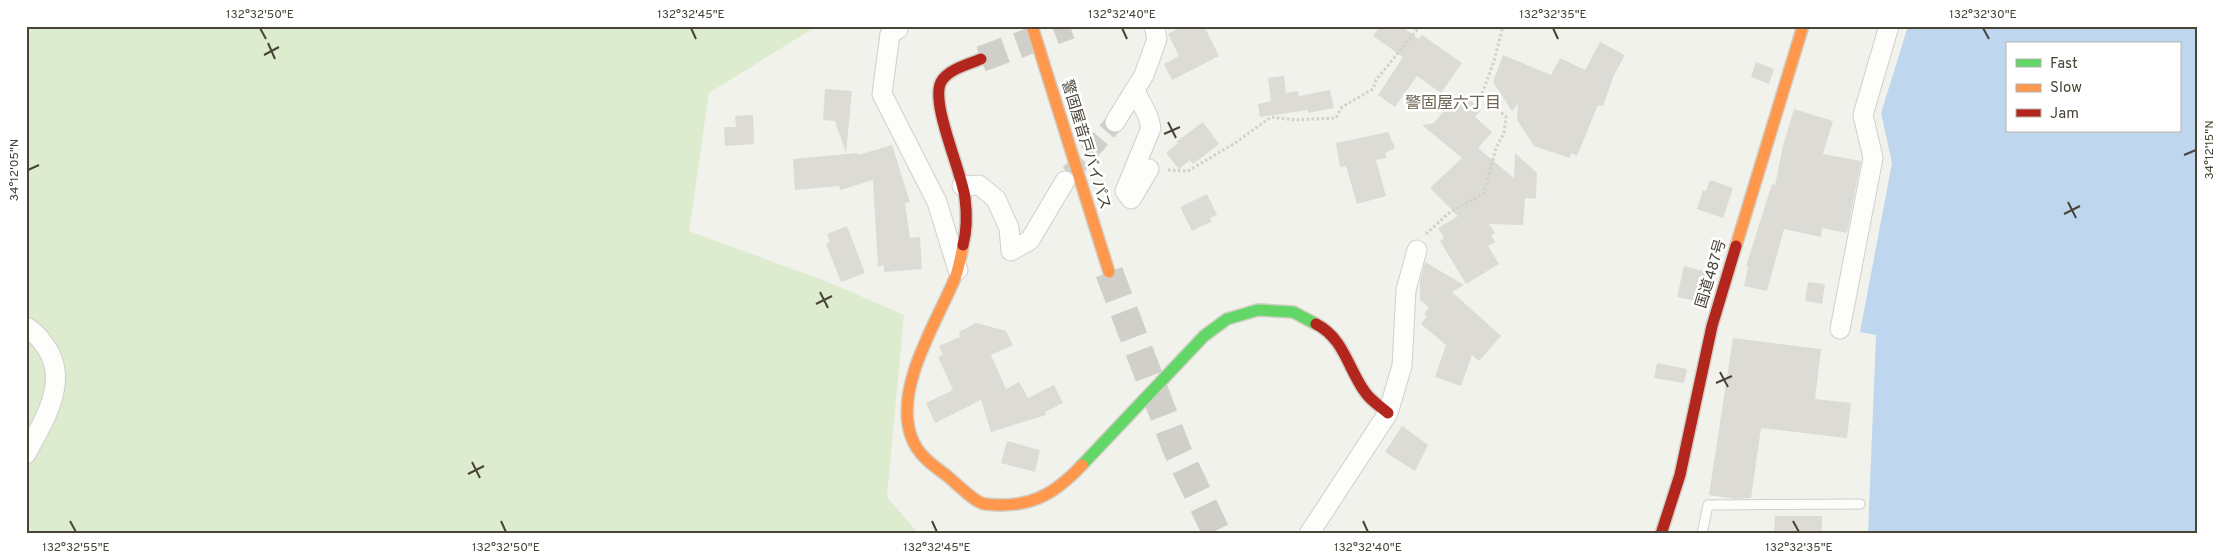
<svg xmlns="http://www.w3.org/2000/svg" width="2223" height="560" font-family="Overpass,'Noto Sans JP',sans-serif">
	<rect width="100%" height="100%" fill="#f2f2ed"/>
	<path fill="#ddecce" d="M 26,26 L 817,26 L 709,93 L 689,231 L 828,282 L 904,315 L 887,497 L 919,534 L 26,534 Z"/>
	<path fill="#bed7ef" fill-rule="evenodd" d="M 1908,26 L 2197,26 L 2197,534 L 1868,534 L 1876,335 L 1860,332 L 1892,163 L 1881,113 ZM 2007,44 L 2179,44 L 2179,131 L 2007,131 Z"/>
	<g fill="#dcdbd5">
		<path d="M 1183,26 L 1204,26 L 1219,56 L 1172,80 L 1164,64 L 1179,56 L 1168,34 Z"/>
		<path d="M 1380,26 L 1401,26 L 1419,39 L 1422,35 L 1462,63 L 1441,93 L 1417,76 L 1395,107 L 1378,95 L 1403,57 L 1373,36 Z"/>
		<path d="M 1600,42 L 1625,55 L 1614,75 L 1603,106 L 1598,105 L 1577,156 L 1571,153 L 1570,158 L 1534,146 L 1517,120 L 1518,104 L 1512,111 L 1493,82 L 1503,55 L 1551,75 L 1560,58 L 1585,70 Z"/>
		<path d="M 1756,62 L 1774,69 L 1769,84 L 1751,77 Z"/>
		<path d="M 1284,76 L 1286,93 L 1298,91 L 1299,96 L 1330,90 L 1334,108 L 1308,113 L 1308,110 L 1260,117 L 1258,104 L 1271,101 L 1268,78 Z"/>
		<path d="M 825,89 L 852,91 L 846,153 L 835,121 L 823,120 Z"/>
		<path d="M 1460,91 L 1481,110 L 1475,117 L 1492,132 L 1478,148 L 1514,178 L 1515,153 L 1537,173 L 1536,199 L 1525,198 L 1523,225 L 1489,224 L 1495,233 L 1491,235 L 1495,242 L 1488,246 L 1499,264 L 1466,284 L 1440,241 L 1444,238 L 1438,228 L 1458,216 L 1430,188 L 1462,158 L 1422,125 L 1434,123 Z"/>
		<path d="M 1794,109 L 1833,121 L 1823,154 L 1861,161 L 1847,233 L 1822,228 L 1821,237 L 1784,229 L 1767,291 L 1744,286 L 1748,267 L 1746,266 L 1772,184 L 1775,185 L 1783,146 Z"/>
		<path d="M 753,115 L 754,144 L 725,146 L 724,127 L 736,127 L 735,116 Z"/>
		<path d="M 1203,122 L 1219,144 L 1193,164 L 1190,160 L 1179,169 L 1166,153 L 1178,143 L 1176,142 Z"/>
		<path d="M 1388,132 L 1395,148 L 1385,153 L 1386,158 L 1376,160 L 1386,196 L 1357,204 L 1346,166 L 1340,167 L 1336,143 Z"/>
		<path d="M 892,145 L 910,202 L 905,203 L 910,238 L 920,237 L 922,269 L 884,272 L 884,265 L 878,267 L 873,180 L 840,190 L 839,186 L 795,190 L 793,159 L 857,153 L 858,155 Z"/>
		<path d="M 1710,180 L 1733,188 L 1723,218 L 1697,209 L 1703,190 L 1706,191 Z"/>
		<path d="M 1207,194 L 1217,215 L 1210,218 L 1212,221 L 1192,231 L 1180,207 Z"/>
		<path d="M 847,226 L 865,273 L 841,282 L 826,244 L 830,242 L 827,234 Z"/>
		<path d="M 1425,262 L 1464,285 L 1452,292 L 1501,336 L 1479,361 L 1472,355 L 1461,386 L 1435,377 L 1446,345 L 1421,324 L 1427,316 L 1424,314 L 1429,307 L 1420,300 L 1420,282 Z"/>
		<path d="M 1684,266 L 1707,272 L 1700,302 L 1677,297 Z"/>
		<path d="M 1808,282 L 1825,284 L 1822,304 L 1805,301 Z"/>
		<path d="M 976,323 L 1006,331 L 1013,345 L 991,355 L 1006,389 L 1019,382 L 1028,398 L 1054,385 L 1063,403 L 1045,412 L 1046,415 L 991,432 L 981,400 L 935,423 L 926,403 L 953,390 L 938,357 L 943,355 L 939,346 L 960,337 L 959,332 Z"/>
		<path d="M 1733,338 L 1821,349 L 1815,399 L 1851,403 L 1847,438 L 1761,428 L 1751,498 L 1735,499 L 1709,495 Z"/>
		<path d="M 1657,363 L 1687,369 L 1684,383 L 1654,378 Z"/>
		<path d="M 1402,426 L 1428,445 L 1415,471 L 1385,452 Z"/>
		<path d="M 1007,441 L 1040,450 L 1035,472 L 1001,463 Z"/>
		<path d="M 1775,516 L 1822,516 L 1822,534 L 1774,534 Z"/>
	</g>
	<g fill="none" stroke-linecap="round" stroke-linejoin="round">
		<path stroke="#d0cfc9" stroke-width="19" stroke-dasharray="19 9" stroke-linecap="butt" d="M 1070,174 L 1115,122"/>
		<path stroke="#d0cfc9" stroke-width="26" stroke-dasharray="26 13" stroke-linecap="butt" d="M 981,59 L 1070,26"/>
		<path stroke="#d0cfc9" stroke-width="28" stroke-dasharray="28 14" stroke-linecap="butt" d="M 1109,272 L 1177,450 L 1217,534"/>
		<g stroke="#d0cfca" stroke-width="11">
			<path id="lane" d="M 1702,534 L 1708,505 L 1860,504"/>
		</g>
		<g stroke="#d0cfca" stroke-width="21">
			<g id="street">
				<path d="M 898,29 L 890,34 L 882,94 L 937,202 L 958,270"/>
				<path d="M 1135,91 L 1148,116 L 1151,128 L 1125,191 L 1131,199 L 1149,169"/>
				<path d="M 1115,122 L 1144,75 L 1157,39 L 1154,26"/>
				<path d="M 962,186 L 979,185 L 996,199 L 1009,228 L 1011,251 L 1030,240 L 1065,181"/>
				<path d="M 26,327 C 34,331 38,336 43,343 C 72,379 44,420 26,454"/>
				<path d="M 1840,329 L 1873,158 L 1863,115 L 1889,26"/>
				<path d="M 1309,534 L 1388,413 L 1402,366 L 1406,290 L 1417,250"/>
			</g>
		</g>
		<g stroke="#d1cfc4" stroke-width="14">
			<path id="fast" d="M 1082,465 L 1204,336 L 1227,319 L 1258,310 L 1293,312 L 1316,324"/>
		</g>
		<g stroke="#d1cfc4" stroke-width="14">
			<g id="slow">
				<path d="M 1032,26 L 1109,272"/>
				<path d="M 963,245 C 961,255 959,268 955,278 C 937,322 894,387 911,436 C 917,454 931,464 946,475 C 955,482 975,503 985,504 C 1028,509 1053,496 1082,465"/>
				<path d="M 1736,246 L 1803,26"/>
			</g>
		</g>
		<g stroke="#d1cfc4" stroke-width="14">
			<g id="jam">
				<path d="M 963,245 C 967,230 967,214 965,198 C 962,172 930,103 941,82 C 948,69 969,64 981,59"/>
				<path d="M 1316,324 C 1344,338 1348,369 1365,392 C 1370,400 1381,407 1388,413"/>
				<path d="M 1661,534 L 1680,475 L 1712,326 L 1736,246"/>
			</g>
		</g>
		<g stroke="#d2d2cb" stroke-width="3" stroke-dasharray="2.5 2.5" stroke-linecap="butt">
			<path d="M 1168,170 L 1188,171 L 1235,143 L 1271,117 L 1296,120 L 1336,118 L 1342,107 L 1373,89 L 1376,80 L 1420,26"/>
			<path d="M 1426,234 L 1449,213 L 1484,193 L 1496,148 L 1504,133 L 1506,117 L 1482,94 L 1494,61 L 1503,26"/>
		</g>
		<use href="#lane" stroke="#fdfdfc" stroke-width="9"/>
		<use href="#street" stroke="#fdfdfc" stroke-width="19"/>
		<use href="#fast" stroke="#63d668" stroke-width="11"/>
		<use href="#slow" stroke="#ff974d" stroke-width="11"/>
		<use href="#jam" stroke="#b3261e" stroke-width="11"/>
	</g>
	<path fill="none" stroke="#494438" stroke-width="2" d="M 260,28 L 266,39M 691,28 L 696,39M 1122,28 L 1127,39M 1553,28 L 1558,39M 1983,28 L 1989,39M 268,43 L 275,59M 264,55 L 279,47M 1168,122 L 1176,138M 1164,134 L 1180,127M 2184,155 L 2196,150M 28,170 L 39,165M 2068,202 L 2076,218M 2064,214 L 2080,206M 820,292 L 828,308M 816,304 L 832,296M 1720,372 L 1728,387M 1716,383 L 1732,376M 472,462 L 480,478M 468,474 L 484,466M 70,521 L 76,532M 501,521 L 506,532M 932,521 L 937,532M 1363,521 L 1368,532M 1793,521 L 1799,532"/>
	<g text-anchor="middle" dominant-baseline="central" stroke-width="5" stroke-linejoin="round" paint-order="stroke">
		<g font-size="15" fill="#494438" stroke="#fff">
			<text transform="translate(1085 145) rotate(73)">警固屋音戸バイパス</text>
			<text transform="translate(1712 274) rotate(-73)">国道487号</text>
		</g>
		<g font-size="16" fill="#6c6350" stroke="#fff">
			<text x="1453" y="104">警固屋六丁目</text>
		</g>
	</g>
	<rect width="2223" height="560" fill="none" stroke="#ffffff" stroke-width="55"/>
	<rect x="2006" y="42" width="175" height="90" fill="#ffffff" stroke="#b6b4af"/>
	<rect x="2016" y="59" width="25" height="8" fill="#63d668" stroke="#b6b4af"/>
	<text x="2050" y="68" font-size="15" fill="#494438">Fast</text>
	<rect x="2016" y="84" width="25" height="8" fill="#ff974d" stroke="#b6b4af"/>
	<text x="2050" y="92" font-size="15" fill="#494438">Slow</text>
	<rect x="2016" y="109" width="25" height="8" fill="#b3261e" stroke="#b6b4af"/>
	<text x="2050" y="118" font-size="15" fill="#494438">Jam</text>
	<rect x="28" y="28" width="2168" height="504" fill="none" stroke="#494438" stroke-width="2"/>
	<g font-size="12" text-anchor="middle" fill="#494438">
		<text x="260" y="18">132°32'50"E</text>
		<text x="691" y="18">132°32'45"E</text>
		<text x="1122" y="18">132°32'40"E</text>
		<text x="1553" y="18">132°32'35"E</text>
		<text x="1983" y="18">132°32'30"E</text>
		<text transform="translate(2209 150) rotate(-90)" y="4">34°12'15"N</text>
		<text transform="translate(14 170) rotate(-90)" y="4">34°12'05"N</text>
		<text x="76" y="551">132°32'55"E</text>
		<text x="506" y="551">132°32'50"E</text>
		<text x="937" y="551">132°32'45"E</text>
		<text x="1368" y="551">132°32'40"E</text>
		<text x="1799" y="551">132°32'35"E</text>
	</g>
</svg>
